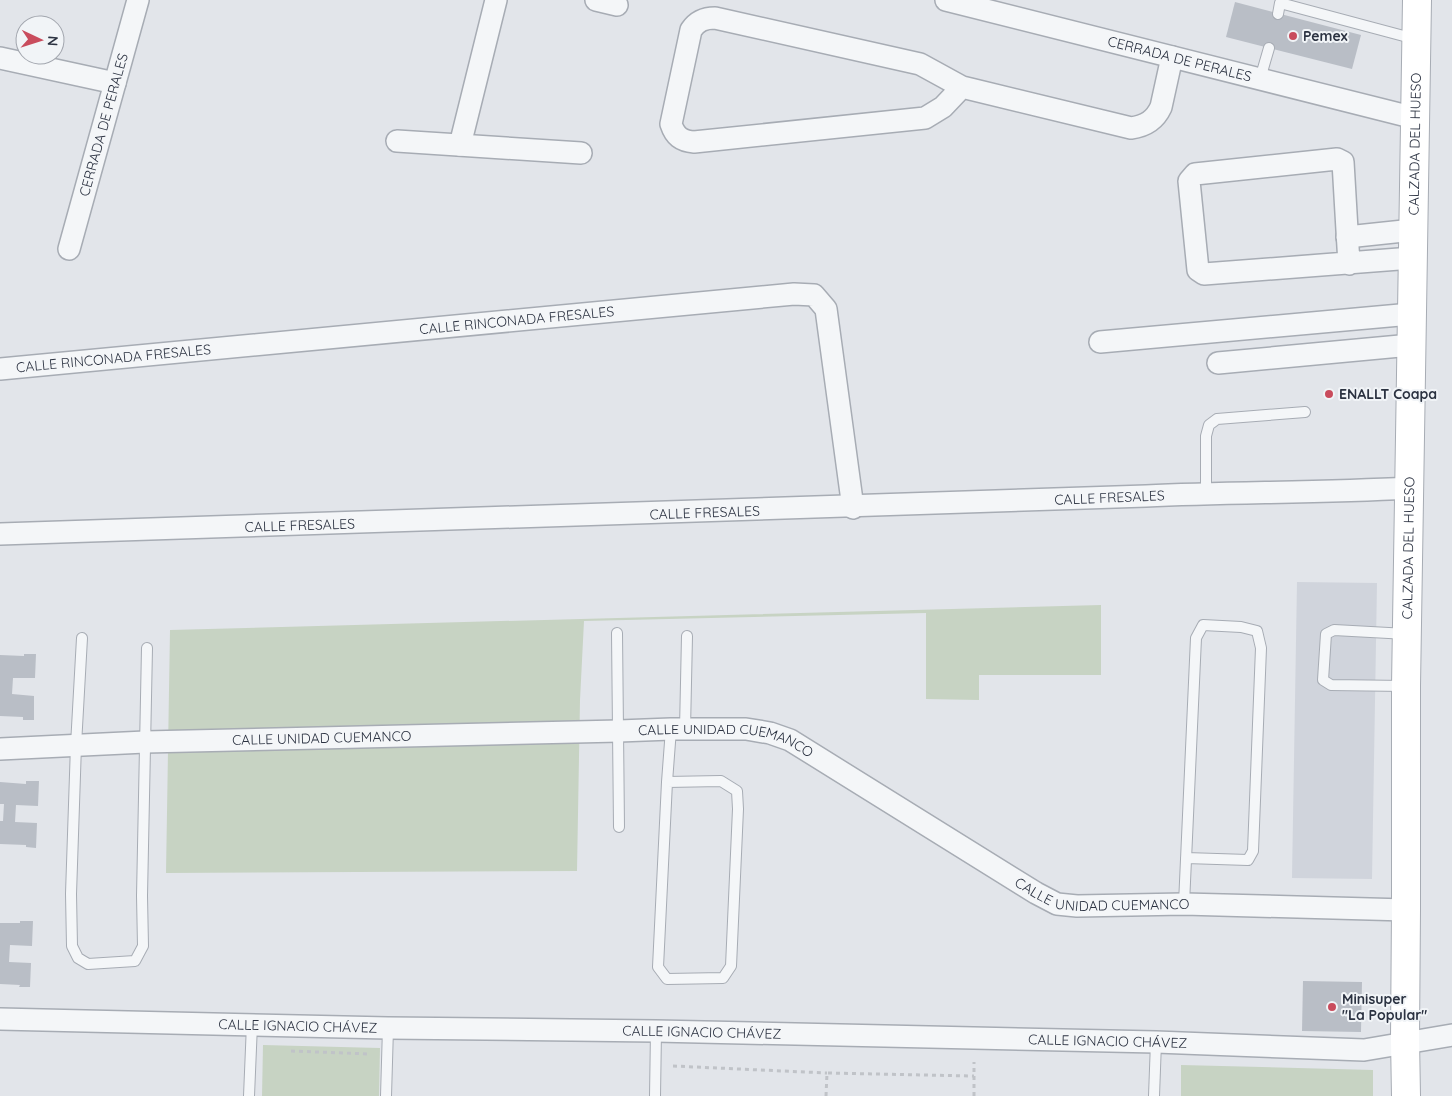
<svg xmlns="http://www.w3.org/2000/svg" width="1452" height="1096" font-family="Quicksand,sans-serif">
	<rect width="100%" height="100%" fill="#e2e5ea"/>
	<path fill="#d0d4dc" d="M 1297,582 L 1377,583 L 1372,879 L 1292,878 Z"/>
	<g fill="#c7d3c3">
		<path d="M 1101,605 L 1101,675 L 979,675 L 979,700 L 926,699 L 926,613 L 584,621 L 580,700 L 577,871 L 166,873 L 170,630 Z"/>
		<path d="M 263,1045 L 380,1048 L 379,1096 L 262,1096 Z"/>
		<path d="M 1181,1065 L 1373,1070 L 1373,1096 L 1181,1096 Z"/>
	</g>
	<g fill="#b9bec6">
		<path d="M 1235,2 L 1361,35 L 1352,69 L 1226,37 Z"/>
		<path d="M 24,654 L 36,654 L 35,678 L 13,678 L 12,694 L 34,696 L 34,720 L 23,720 L 23,717 L 0,716 L 0,655 L 24,656 Z"/>
		<path d="M 26,781 L 39,781 L 38,806 L 16,805 L 15,822 L 37,823 L 36,848 L 26,847 L 26,845 L 0,844 L 0,821 L 3,821 L 4,804 L 0,804 L 0,782 L 26,784 Z"/>
		<path d="M 20,921 L 33,921 L 32,946 L 10,945 L 9,962 L 31,963 L 30,987 L 19,987 L 20,985 L 0,984 L 0,923 L 20,923 Z"/>
		<path d="M 1303,981 L 1362,982 L 1361,1032 L 1302,1031 Z"/>
	</g>
	<g fill="none" stroke-linecap="round" stroke-linejoin="round">
		<g stroke="#a7acb4" stroke-width="12">
			<g id="service">
				<path d="M 1278,14 L 1280,3 L 1415,39"/>
				<path d="M 1260,79 L 1269,48"/>
				<path d="M 1206,493 L 1206,436 L 1209,425 L 1217,419 L 1305,412"/>
				<path d="M 617,633 L 619,827"/>
				<path d="M 82,638 L 76,745 L 71,894 L 72,946 L 78,958 L 88,964 L 135,961 L 143,946 L 142,896 L 147,648"/>
				<path d="M 1404,686 L 1331,685 L 1323,680 L 1326,634 L 1334,630 L 1407,634"/>
				<path d="M 685,729 L 687,636"/>
				<path d="M 667,782 L 721,781 L 737,791 L 738,809 L 731,966 L 723,978 L 667,979 L 658,967 L 667,782 L 671,729"/>
				<path d="M 1184,904 L 1196,638 L 1203,625 L 1241,627 L 1257,631 L 1261,648 L 1253,851 L 1248,860 L 1186,858"/>
				<path d="M 249,1096 L 252,1024"/>
				<path d="M 386,1096 L 388,1028"/>
				<path d="M 655,1096 L 656,1031"/>
				<path d="M 1154,1096 L 1156,1042"/>
			</g>
		</g>
		<g stroke="#a7acb4" stroke-width="24">
			<g id="minor">
				<path d="M 596,0 L 617,5"/>
				<path id="s1" d="M 946,0 L 1415,118"/>
				<path d="M 0,58 L 115,83"/>
				<path d="M 962,87 L 943,107 L 925,118 L 694,142 C 681,141 675,136 671,124 L 691,30 C 697,21 704,18 715,18 L 920,64 L 962,87 L 1131,128 C 1146,126 1155,120 1161,107 L 1172,57"/>
				<path d="M 397,141 L 581,153"/>
				<path d="M 460,145 L 496,0"/>
				<path d="M 1347,237 L 1413,230"/>
				<path id="s2" d="M 69,249 L 138,0"/>
				<path d="M 1349,264 L 1343,162 L 1337,159 L 1195,174 L 1189,181 L 1198,270 L 1204,274 L 1412,258"/>
				<path d="M 1100,342 L 1411,314"/>
				<path d="M 1218,363 L 1411,345"/>
				<path id="s3" d="M 0,369 L 794,294 L 814,295 L 826,309 L 853,508"/>
				<path id="s4" d="M 0,534 C 382,523 764,512 1146,496 C 1234,492 1321,493 1408,488"/>
				<path id="s5" d="M 0,749 L 145,742 L 619,731 L 671,729 L 746,729 L 770,733 L 790,740 L 1036,893 L 1057,904 L 1077,906 L 1184,904 L 1406,910"/>
				<path id="s6" d="M 0,1019 L 388,1028 L 656,1031 L 1156,1042 L 1364,1050 L 1452,1035"/>
			</g>
		</g>
		<g stroke="#a7acb4" stroke-width="30">
			<g id="secondary">
				<path id="s7" d="M 1406,1096 L 1405,1039 L 1406,910 L 1406,686 L 1417,0"/>
			</g>
		</g>
		<g stroke="#c0c3c8" stroke-width="3" stroke-dasharray="4 4" stroke-linecap="butt">
			<path d="M 291,1051 L 370,1054"/>
			<path d="M 673,1066 L 827,1073"/>
			<path d="M 826,1096 L 827,1073 L 974,1076"/>
			<path d="M 974,1096 L 974,1062"/>
		</g>
		<use href="#service" stroke="#f4f6f8" stroke-width="10"/>
		<use href="#minor" stroke="#f4f6f8" stroke-width="21"/>
		<use href="#secondary" stroke="#fff" stroke-width="28"/>
	</g>
	<g fill="#c94c5d" stroke="#f1f4f7" stroke-width="2">
		<circle cx="1293" cy="36" r="5"/>
		<circle cx="1329" cy="394" r="5"/>
		<circle cx="1332" cy="1007" r="5"/>
	</g>
	<g text-anchor="middle" dominant-baseline="central" stroke-width="4" stroke-linejoin="round" paint-order="stroke">
		<g font-size="14" font-weight="bold" fill="#2b3241" stroke="#f1f4f7" text-anchor="start">
			<text x="1303" y="36">Pemex</text>
			<text x="1339" y="394">ENALLT Coapa</text>
			<text x="1342" y="999">Minisuper<tspan x="1342" dy="16">"La Popular"</tspan></text>
		</g>
		<g font-size="14" fill="#2b3241" stroke="#f1f4f7">
			<text stroke="none"><textPath href="#s1" startOffset="241">CERRADA DE PERALES</textPath></text>
			<text stroke="none"><textPath href="#s2" startOffset="129">CERRADA DE PERALES</textPath></text>
			<text stroke="none"><textPath href="#s7" startOffset="952">CALZADA DEL HUESO</textPath></text>
			<text stroke="none"><textPath href="#s3" startOffset="519">CALLE RINCONADA FRESALES</textPath></text>
			<text stroke="none"><textPath href="#s3" startOffset="114">CALLE RINCONADA FRESALES</textPath></text>
			<text stroke="none"><textPath href="#s4" startOffset="1110">CALLE FRESALES</textPath></text>
			<text stroke="none"><textPath href="#s4" startOffset="705">CALLE FRESALES</textPath></text>
			<text stroke="none"><textPath href="#s4" startOffset="300">CALLE FRESALES</textPath></text>
			<text stroke="none"><textPath href="#s7" startOffset="548">CALZADA DEL HUESO</textPath></text>
			<text stroke="none"><textPath href="#s5" startOffset="322">CALLE UNIDAD CUEMANCO</textPath></text>
			<text stroke="none"><textPath href="#s5" startOffset="728">CALLE UNIDAD CUEMANCO</textPath></text>
			<text stroke="none"><textPath href="#s5" startOffset="1148">CALLE UNIDAD CUEMANCO</textPath></text>
			<text stroke="none"><textPath href="#s6" startOffset="298">CALLE IGNACIO CHÁVEZ</textPath></text>
			<text stroke="none"><textPath href="#s6" startOffset="702">CALLE IGNACIO CHÁVEZ</textPath></text>
			<text stroke="none"><textPath href="#s6" startOffset="1108">CALLE IGNACIO CHÁVEZ</textPath></text>
		</g>
	</g>
	<g transform="translate(40 40) rotate(94)"><circle r="24" fill="#f1f4f7" stroke="#a2a6ae"/>
	<path d="M0-4L9 19L0 12L-9 19Z" fill="#c94c5d"/>
	<text y="-8" font-size="14" font-weight="bold" text-anchor="middle" fill="#2b3241">N</text>
	</g>
</svg>
